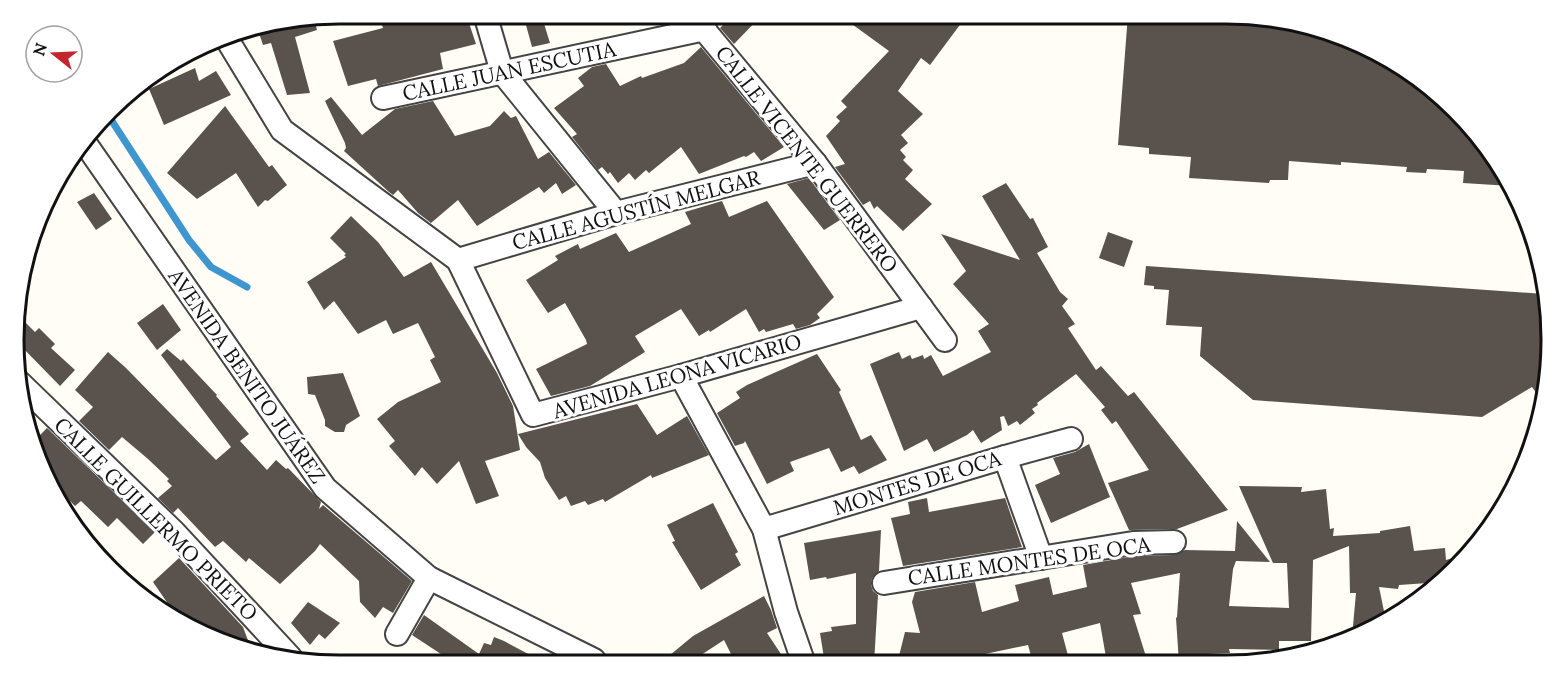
<svg xmlns="http://www.w3.org/2000/svg" width="1565" height="679" font-family="Lora,serif">
	<rect width="100%" height="100%" fill="#fffdf5"/>
	<g fill="none" stroke-linecap="round" stroke-linejoin="round">
		<path stroke="#3f96cf" stroke-width="7" d="M 108,115 L 189,240 L 211,267 L 247,287"/>
	</g>
	<g fill="#5a524d">
		<path d="M 427,14 L 466,14 L 476,44 L 440,53 L 443,69 L 378,86 L 376,79 L 348,86 L 333,41 L 383,28 L 382,25 Z"/>
		<path d="M 523,14 L 541,14 L 550,43 L 532,47 Z"/>
		<path d="M 715,14 L 763,14 L 734,44 L 720,28 L 725,23 Z"/>
		<path d="M 838,14 L 968,14 L 930,65 L 921,58 L 898,91 L 923,114 L 901,135 L 908,143 L 900,150 L 906,157 L 903,160 L 913,170 L 905,179 L 932,204 L 903,231 L 877,206 L 874,209 L 870,201 L 863,205 L 835,167 L 845,164 L 826,136 L 840,121 L 836,117 L 847,107 L 841,101 L 889,51 Z"/>
		<path d="M 1128,14 L 1226,14 L 1331,31 L 1441,95 L 1511,186 L 1463,183 L 1464,171 L 1427,169 L 1426,173 L 1406,172 L 1407,167 L 1341,162 L 1341,165 L 1289,161 L 1288,180 L 1270,180 L 1269,183 L 1189,178 L 1191,157 L 1149,154 L 1149,148 L 1118,145 Z"/>
		<path d="M 314,18 L 317,30 L 295,37 L 310,93 L 287,95 L 271,43 L 263,45 L 257,27 Z"/>
		<path d="M 701,47 L 784,147 L 761,161 L 754,152 L 746,157 L 744,156 L 699,174 L 681,147 L 649,173 L 646,170 L 635,180 L 629,173 L 618,183 L 610,172 L 608,174 L 602,167 L 598,170 L 572,137 L 577,134 L 554,108 L 584,86 L 578,78 L 592,67 L 606,64 L 620,86 L 641,76 L 642,78 L 684,63 Z"/>
		<path d="M 195,68 L 199,81 L 216,71 L 231,95 L 164,125 L 149,89 Z"/>
		<path d="M 331,97 L 362,135 L 395,109 L 433,101 L 455,136 L 490,126 L 504,111 L 511,118 L 516,116 L 538,159 L 549,152 L 576,185 L 562,194 L 556,183 L 544,193 L 539,187 L 477,226 L 458,200 L 431,223 L 418,213 L 398,190 L 393,195 L 389,192 L 344,151 L 346,148 L 345,143 L 325,101 Z"/>
		<path d="M 225,106 L 269,167 L 272,165 L 287,185 L 268,201 L 265,200 L 258,207 L 236,173 L 197,199 L 167,173 Z"/>
		<path d="M 809,178 L 840,220 L 824,230 L 787,184 Z"/>
		<path d="M 1006,183 L 1030,219 L 1033,218 L 1048,247 L 1037,253 L 1060,292 L 1068,299 L 1062,306 L 1075,324 L 1068,328 L 1096,370 L 1101,366 L 1128,396 L 1134,392 L 1228,510 L 1177,529 L 1129,530 L 1108,483 L 1149,470 L 1116,421 L 1112,424 L 1101,410 L 1105,407 L 1076,374 L 1037,403 L 1038,405 L 1032,409 L 1035,413 L 1020,425 L 1017,421 L 1008,426 L 1004,416 L 1000,417 L 1002,430 L 981,443 L 973,430 L 967,435 L 934,452 L 927,439 L 904,451 L 870,364 L 899,352 L 902,359 L 910,355 L 912,359 L 923,355 L 924,359 L 931,355 L 943,376 L 991,352 L 978,331 L 989,324 L 953,284 L 966,271 L 941,234 L 1020,260 L 982,196 Z"/>
		<path d="M 94,193 L 112,219 L 96,230 L 77,202 Z"/>
		<path d="M 722,201 L 729,217 L 767,201 L 834,297 L 817,314 L 820,318 L 810,325 L 796,329 L 793,324 L 766,332 L 764,329 L 759,332 L 746,309 L 710,332 L 709,330 L 699,336 L 681,309 L 635,336 L 645,352 L 590,386 L 551,396 L 536,369 L 587,344 L 586,340 L 565,303 L 548,313 L 526,280 L 558,260 L 555,256 L 578,244 L 580,249 L 616,233 L 629,252 L 691,224 L 685,212 Z"/>
		<path d="M 351,216 L 378,242 L 404,277 L 431,262 L 497,373 L 513,406 L 520,450 L 485,461 L 499,496 L 476,504 L 459,461 L 437,484 L 422,467 L 415,476 L 389,446 L 395,441 L 377,419 L 398,402 L 441,382 L 430,360 L 435,357 L 418,323 L 393,334 L 386,320 L 358,334 L 334,301 L 324,310 L 307,282 L 346,257 L 344,255 L 346,254 L 330,238 Z"/>
		<path d="M 1108,232 L 1133,241 L 1124,267 L 1099,258 Z"/>
		<path d="M 1146,266 L 1544,294 L 1551,319 L 1540,398 L 1532,387 L 1482,417 L 1253,400 L 1200,356 L 1202,327 L 1166,325 L 1169,290 L 1154,289 L 1154,286 L 1144,285 Z"/>
		<path d="M 163,304 L 181,330 L 157,350 L 137,323 Z"/>
		<path d="M 20,317 L 35,332 L 39,328 L 55,344 L 51,348 L 75,370 L 60,386 L 20,345 Z"/>
		<path d="M 167,349 L 181,361 L 183,359 L 217,395 L 216,396 L 249,434 L 240,441 L 267,470 L 276,460 L 286,469 L 288,468 L 321,502 L 319,509 L 323,505 L 412,581 L 393,613 L 383,607 L 375,618 L 360,602 L 359,581 L 320,544 L 315,551 L 280,584 L 249,558 L 246,562 L 223,541 L 215,547 L 178,508 L 173,513 L 158,498 L 172,486 L 167,481 L 169,479 L 148,459 L 122,437 L 109,450 L 79,421 L 93,407 L 75,390 L 108,352 L 126,368 L 216,460 L 231,447 L 161,355 Z"/>
		<path d="M 817,354 L 841,390 L 839,392 L 861,440 L 871,435 L 887,460 L 859,474 L 854,466 L 841,472 L 829,448 L 790,462 L 794,471 L 767,484 L 745,441 L 744,443 L 735,446 L 717,413 L 740,398 L 736,392 L 747,385 Z"/>
		<path d="M 343,373 L 360,416 L 346,425 L 344,432 L 335,432 L 325,426 L 325,420 L 315,395 L 308,394 L 307,377 Z"/>
		<path d="M 637,404 L 657,435 L 687,416 L 709,455 L 652,478 L 651,475 L 605,502 L 603,499 L 588,505 L 585,501 L 571,506 L 566,496 L 559,500 L 545,478 L 540,462 L 526,447 L 518,434 Z"/>
		<path d="M 47,428 L 155,532 L 143,544 L 117,518 L 108,527 L 81,501 L 75,506 L 49,480 L 34,441 Z"/>
		<path d="M 1089,444 L 1110,497 L 1051,523 L 1035,485 L 1060,474 L 1053,458 L 1075,452 Z"/>
		<path d="M 1239,486 L 1302,487 L 1301,492 L 1326,489 L 1330,529 L 1334,528 L 1333,536 L 1380,533 L 1380,531 L 1410,526 L 1414,551 L 1445,548 L 1446,560 L 1467,554 L 1442,582 L 1399,585 L 1398,589 L 1379,587 L 1386,621 L 1369,632 L 1352,637 L 1356,593 L 1350,593 L 1349,546 L 1313,560 L 1311,641 L 1279,641 L 1279,650 L 1229,649 L 1230,653 L 1208,654 L 1208,662 L 1179,663 L 1176,618 L 1177,617 L 1180,573 L 1131,583 L 1141,614 L 1133,615 L 1148,663 L 1107,663 L 1100,623 L 1062,633 L 1070,663 L 1033,663 L 1028,645 L 985,654 L 986,664 L 897,664 L 905,632 L 920,633 L 912,602 L 915,592 L 975,582 L 982,612 L 1019,601 L 1015,585 L 1049,577 L 1053,595 L 1087,587 L 1083,565 L 1134,556 L 1174,555 L 1185,550 L 1235,551 L 1237,521 L 1270,562 L 1236,561 L 1233,569 L 1229,606 L 1289,608 L 1287,563 L 1273,563 Z"/>
		<path d="M 927,498 L 929,512 L 1005,498 L 1022,547 L 903,566 L 891,518 L 910,514 L 908,502 Z"/>
		<path d="M 713,503 L 738,552 L 735,554 L 741,565 L 701,590 L 672,542 L 675,541 L 667,525 Z"/>
		<path d="M 881,530 L 879,571 L 872,578 L 871,585 L 873,591 L 878,595 L 874,664 L 825,664 L 820,633 L 832,631 L 831,627 L 856,624 L 856,573 L 827,579 L 826,577 L 810,580 L 804,543 Z"/>
		<path d="M 179,558 L 243,627 L 252,651 L 234,648 L 175,614 L 153,582 Z"/>
		<path d="M 764,596 L 771,610 L 777,628 L 767,633 L 783,657 L 770,664 L 736,664 L 724,640 L 701,655 L 692,664 L 658,665 L 693,636 Z"/>
		<path d="M 308,602 L 340,623 L 325,639 L 319,634 L 310,645 L 291,623 Z"/>
		<path d="M 424,615 L 479,654 L 484,643 L 491,645 L 494,637 L 504,641 L 549,665 L 462,665 L 448,655 L 447,658 L 412,635 Z"/>
	</g>
	<g fill="none" stroke-linecap="round" stroke-linejoin="round">
		<g stroke="#444" stroke-width="26">
			<g id="street">
				<path d="M 485,14 L 502,72 L 616,213"/>
				<path d="M 691,14 L 815,163 L 945,340"/>
				<path d="M 225,36 L 282,130 L 458,260 L 533,415 L 681,376 L 921,307"/>
				<path d="M 383,98 L 705,29"/>
				<path d="M 85,143 L 325,488 L 429,578 L 594,660 L 597,665"/>
				<path d="M 458,260 L 616,213 L 815,163"/>
				<path d="M 681,376 L 764,529 L 786,612 L 804,664"/>
				<path d="M 20,383 L 174,532 L 290,657"/>
				<path d="M 1005,457 L 1041,558"/>
				<path d="M 764,529 L 1005,457 L 1071,439"/>
				<path d="M 884,583 L 1133,543 L 1174,542"/>
				<path d="M 397,634 L 429,578"/>
			</g>
		</g>
		<use href="#street" stroke="#fff" stroke-width="22"/>
	</g>
	<g text-anchor="middle" dominant-baseline="central" stroke-width="6" stroke-linejoin="round" paint-order="stroke">
		<g font-size="21" fill="#111" stroke="#fff">
			<text transform="translate(509 71) rotate(-12)">CALLE JUAN ESCUTIA</text>
			<text transform="translate(807 159) rotate(52)">CALLE VICENTE GUERRERO</text>
			<text transform="translate(636 210) rotate(-15)">CALLE AGUSTÍN MELGAR</text>
			<text transform="translate(247 376) rotate(55)">AVENIDA BENITO JUÁREZ</text>
			<text transform="translate(677 376) rotate(-16)">AVENIDA LEONA VICARIO</text>
			<text transform="translate(917 483) rotate(-17)">MONTES DE OCA</text>
			<text transform="translate(156 519) rotate(45)">CALLE GUILLERMO PRIETO</text>
			<text transform="translate(1029 561) rotate(-8)">CALLE MONTES DE OCA</text>
		</g>
	</g>
	<path d="M0 0H1565V679H0ZM339 24H1226A315 315 0 0 1 1541 339V340A315 315 0 0 1 1226 655H339A315 315 0 0 1 24 340V339A315 315 0 0 1 339 24Z" fill="#fff" fill-rule="evenodd"/>
	<path fill="none" stroke="#111" stroke-width="3" d="M339 24H1226A315 315 0 0 1 1541 339V340A315 315 0 0 1 1226 655H339A315 315 0 0 1 24 340V339A315 315 0 0 1 339 24Z"/>
	<g transform="translate(54 54) rotate(288)"><circle r="28" fill="#ffffff" stroke="#a0a0a0" stroke-width="1.5"/>
	<path d="M0-4.5L10 22L0 15L-10 22Z" fill="#c4262e"/>
	<text y="-9" font-size="16" font-weight="bold" text-anchor="middle" fill="#111111">N</text>
	</g>
</svg>
